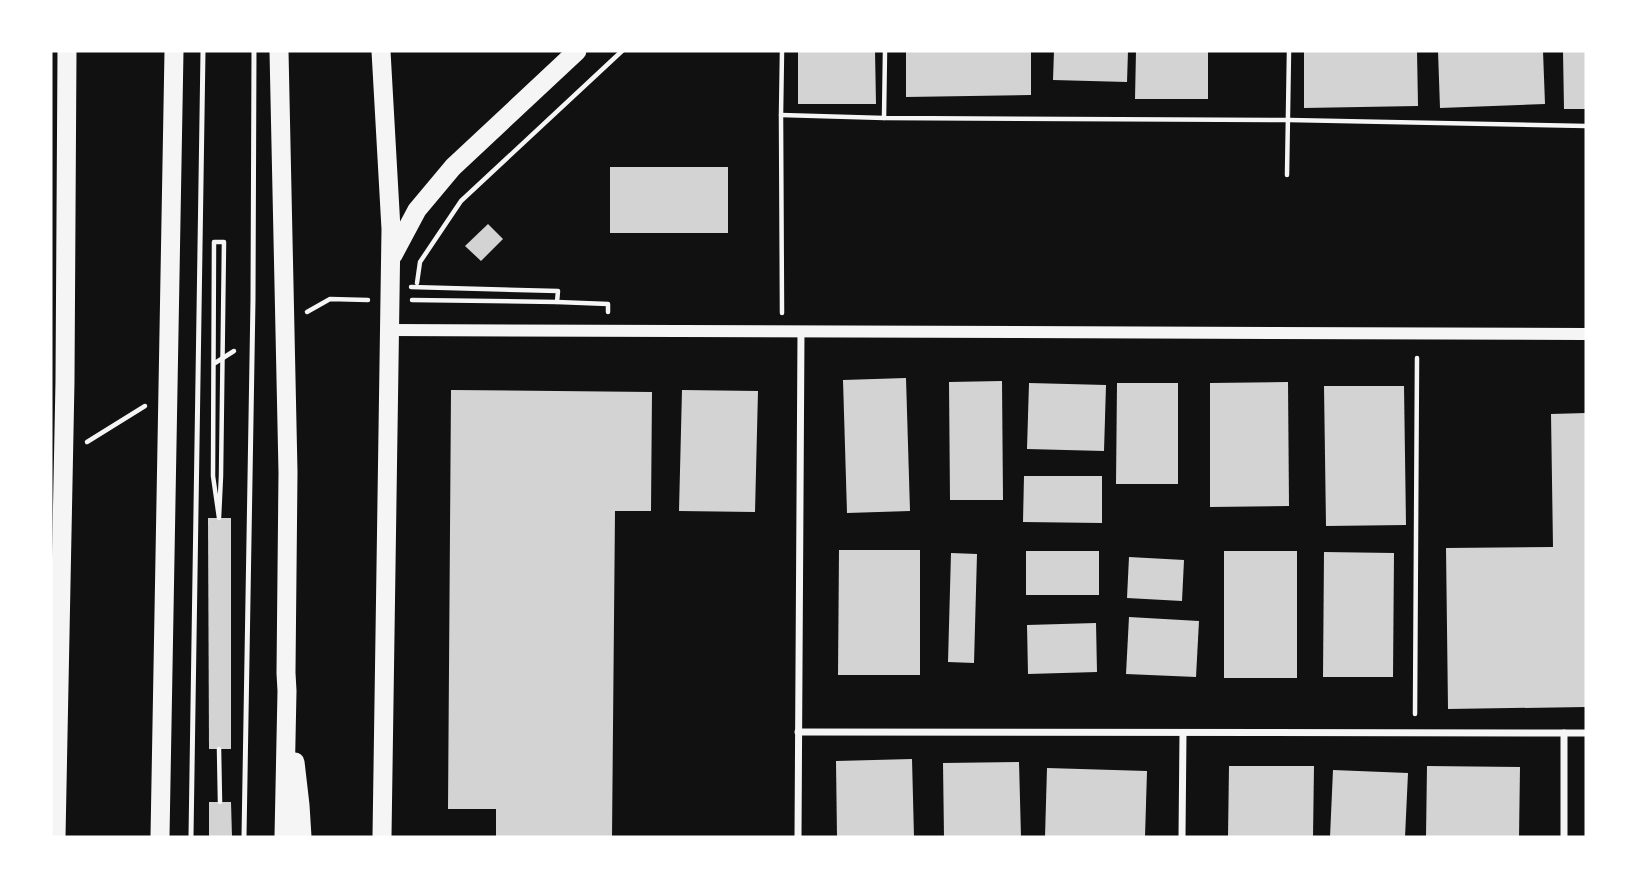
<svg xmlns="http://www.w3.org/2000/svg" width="1637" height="888" font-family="'Roboto Condensed',sans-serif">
	<rect width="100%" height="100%" fill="#111"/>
	<g fill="#d3d3d3">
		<path d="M 798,51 L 875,51 L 876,104 L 798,104 Z"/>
		<path d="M 906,51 L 1031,51 L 1031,95 L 906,97 Z"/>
		<path d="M 1054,51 L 1128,51 L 1127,82 L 1053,80 Z"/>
		<path d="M 1136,51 L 1208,51 L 1208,99 L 1135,99 Z"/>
		<path d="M 1304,51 L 1417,51 L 1418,106 L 1304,108 Z"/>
		<path d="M 1438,51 L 1543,51 L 1545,104 L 1440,108 Z"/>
		<path d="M 1563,51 L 1586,51 L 1586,109 L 1564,109 Z"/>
		<rect x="610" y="167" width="118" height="66"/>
		<path d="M 488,224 L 503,239 L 481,261 L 465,246 Z"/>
		<path d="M 906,378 L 910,511 L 847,513 L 843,380 Z"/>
		<path d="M 1002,381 L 1003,500 L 950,500 L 949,382 Z"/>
		<path d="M 1288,382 L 1289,506 L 1210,507 L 1210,383 Z"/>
		<path d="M 1029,383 L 1106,385 L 1104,451 L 1027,449 Z"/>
		<path d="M 1117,383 L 1178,383 L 1178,484 L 1116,484 Z"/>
		<path d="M 1324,386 L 1404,386 L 1406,525 L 1326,526 Z"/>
		<path d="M 451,390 L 652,392 L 651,511 L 615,511 L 612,837 L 496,837 L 496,809 L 448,809 Z"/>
		<path d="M 682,390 L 758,391 L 755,512 L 679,511 Z"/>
		<path d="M 1586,413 L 1586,707 L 1448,709 L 1446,548 L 1553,547 L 1551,414 Z"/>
		<path d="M 1024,476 L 1102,476 L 1102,523 L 1023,522 Z"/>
		<path d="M 208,518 L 231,518 L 231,749 L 209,749 Z"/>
		<path d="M 839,550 L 920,550 L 920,675 L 838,675 Z"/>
		<rect x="1026" y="551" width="73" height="44"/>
		<rect x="1224" y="551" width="73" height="127"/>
		<path d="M 1324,552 L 1394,553 L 1393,677 L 1323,677 Z"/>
		<path d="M 951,553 L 977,554 L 974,663 L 948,662 Z"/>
		<path d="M 1129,557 L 1184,560 L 1182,601 L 1127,598 Z"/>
		<path d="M 1129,617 L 1199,621 L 1196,677 L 1126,674 Z"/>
		<path d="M 1096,623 L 1097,672 L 1028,674 L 1027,625 Z"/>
		<path d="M 912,759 L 914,837 L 837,837 L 836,761 Z"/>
		<path d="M 1019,762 L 1021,837 L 944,837 L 943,763 Z"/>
		<path d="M 1229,766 L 1314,766 L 1313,837 L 1228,837 Z"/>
		<path d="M 1427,766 L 1520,767 L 1519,837 L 1426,837 Z"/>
		<path d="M 1047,768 L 1147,771 L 1145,837 L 1045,837 Z"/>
		<path d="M 1333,770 L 1408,773 L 1405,837 L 1330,837 Z"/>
		<path d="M 209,802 L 231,802 L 232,837 L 209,837 Z"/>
	</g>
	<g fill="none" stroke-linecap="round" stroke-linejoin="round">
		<g stroke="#f5f5f5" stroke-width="4.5">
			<path d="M 782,51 L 781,115 L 782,313"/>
			<path d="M 781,115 L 884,118 L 1289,120 L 1586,126"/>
			<path d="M 884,118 L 885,51"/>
			<path d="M 1287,175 L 1289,51"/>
			<path d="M 214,242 L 224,242 L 221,476 L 219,518 L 213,476 Z"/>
			<path d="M 417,283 L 420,262 L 461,201 L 622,51"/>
			<path d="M 411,287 L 558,291 L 557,302 L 412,300"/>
			<path d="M 557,302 L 608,304 L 608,312"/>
			<path d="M 307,312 L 330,299 L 368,300"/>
			<path d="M 215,363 L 234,351"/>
			<path d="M 87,442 L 145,406"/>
			<path d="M 1415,714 L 1417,358"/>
			<path d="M 219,749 L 220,802"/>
		</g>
		<g stroke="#f5f5f5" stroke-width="5">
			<path d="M 191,837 L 203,51"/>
			<path d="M 244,837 L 253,299 L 254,51"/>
		</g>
		<g stroke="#f5f5f5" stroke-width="7">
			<path d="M 798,732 L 1586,733"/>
			<path d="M 1564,733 L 1564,837"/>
			<path d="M 798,837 L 801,331"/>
			<path d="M 1182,837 L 1183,733"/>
		</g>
		<path stroke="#f5f5f5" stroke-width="12" d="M 390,330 L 1586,334"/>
		<g stroke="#f5f5f5" stroke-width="19">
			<path d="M 279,51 L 288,472 L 286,673 L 287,691 L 284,837"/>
			<path d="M 381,51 L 391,229 L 382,837"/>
			<path d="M 393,255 L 417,210 L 453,167 L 577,51"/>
			<path d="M 295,762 L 300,805 L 302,837"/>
			<path d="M 56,837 L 65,381 L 67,51"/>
			<path d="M 160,837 L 174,51"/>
		</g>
	</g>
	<rect width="1637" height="888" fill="none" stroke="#ffffff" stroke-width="105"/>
</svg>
